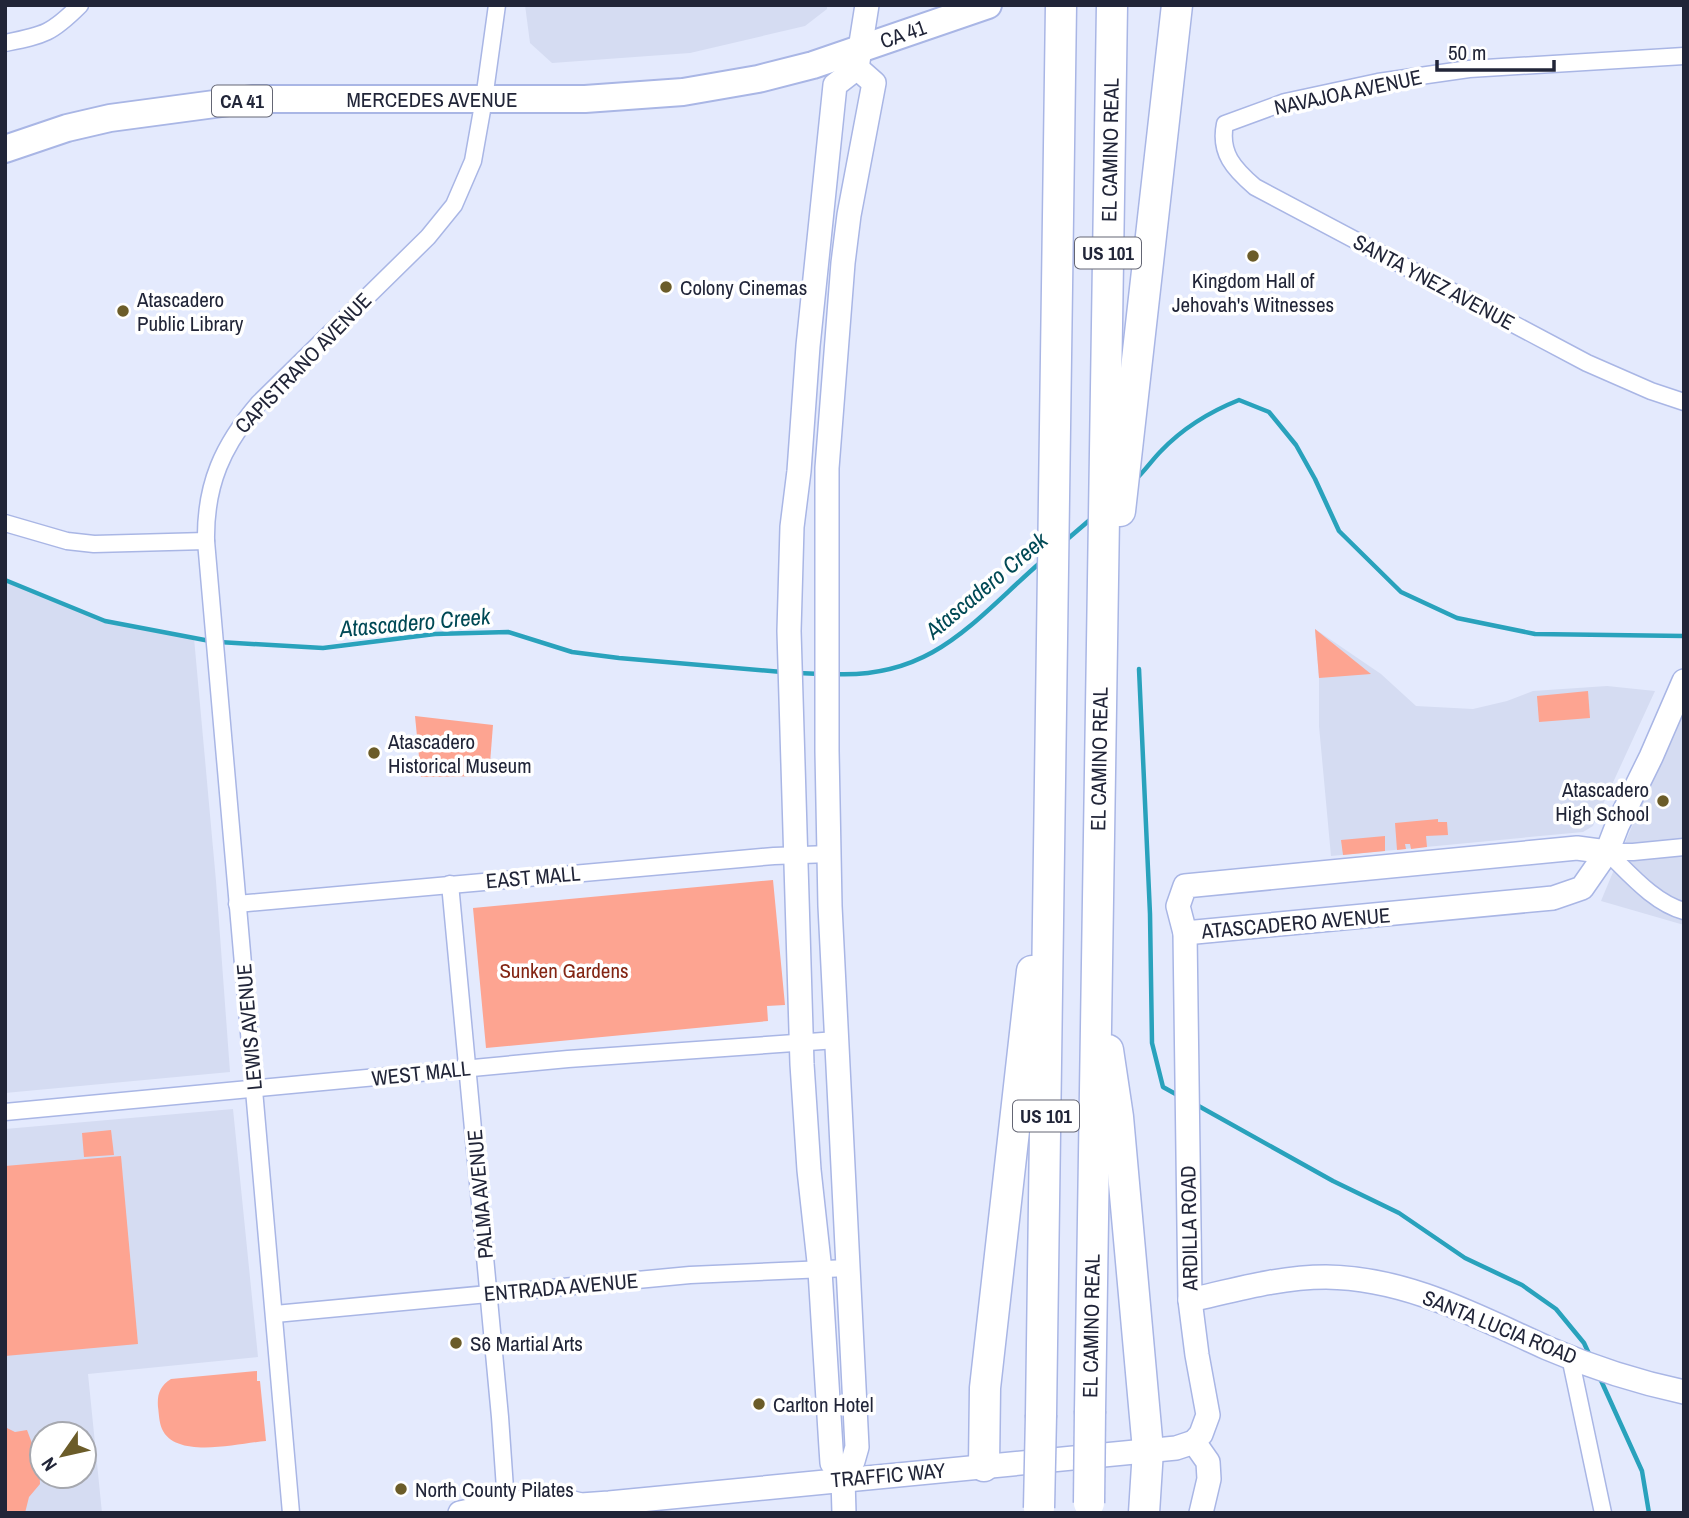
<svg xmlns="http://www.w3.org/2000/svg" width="1689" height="1518" font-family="'Archivo Narrow',sans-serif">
	<rect width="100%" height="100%" fill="#e4eafd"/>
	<g fill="#d5dcf2" fill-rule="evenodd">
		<path d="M 525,5 L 827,5 L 827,9 L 805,26 L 690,53 L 552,63 L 530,43 Z"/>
		<path d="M 5,580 L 105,621 L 194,638 L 216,881 L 230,1072 L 5,1093 Z"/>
		<path d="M 1315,629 L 1381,674 L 1416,706 L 1473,709 L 1507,701 L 1533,691 L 1607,686 L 1655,691 L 1593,826 L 1583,832 L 1331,856 L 1319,726 L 1319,678 Z"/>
		<path d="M 1684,701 L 1684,925 L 1601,901 Z"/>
		<path d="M 233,1109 L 258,1357 L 88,1374 L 102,1513 L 5,1513 L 5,1129 ZM 42,1434 L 84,1434 L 84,1476 L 42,1476 Z"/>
	</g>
	<g fill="#fda491">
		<path d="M 1315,629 L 1371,674 L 1319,678 Z"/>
		<path d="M 1588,691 L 1590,718 L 1539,722 L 1537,696 Z"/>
		<path d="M 415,716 L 493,725 L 489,776 L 421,777 Z"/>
		<path d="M 1438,819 L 1438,822 L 1447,822 L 1448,835 L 1426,836 L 1427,847 L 1411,849 L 1410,844 L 1405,844 L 1406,849 L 1397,850 L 1395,823 Z"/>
		<path d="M 1385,836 L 1385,851 L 1343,855 L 1341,840 Z"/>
		<path d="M 773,880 L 785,1005 L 767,1006 L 768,1021 L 486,1048 L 473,908 Z"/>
		<path d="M 111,1130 L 114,1155 L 84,1157 L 82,1133 Z"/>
		<path d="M 121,1156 L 138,1344 L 5,1356 L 5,1166 Z"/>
		<path d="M 257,1371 L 257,1381 L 260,1381 L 266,1441 C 239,1443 176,1460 162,1429 C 159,1422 159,1414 158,1407 C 157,1394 160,1386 171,1379 Z"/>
		<path d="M 5,1427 L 15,1432 L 27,1430 L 39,1462 L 40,1484 L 29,1497 L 25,1513 L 5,1513 Z"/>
	</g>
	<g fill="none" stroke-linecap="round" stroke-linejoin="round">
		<g stroke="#29a2bc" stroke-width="4.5">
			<path d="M 1135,480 C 1145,471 1152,460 1161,451 C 1183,428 1209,412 1239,400 L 1269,412 L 1296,445 L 1315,479 L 1339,531 L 1401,592 L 1457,618 L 1535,634 L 1684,636"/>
			<path d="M 1064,542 L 1092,518"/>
			<path d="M 5,580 L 105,621 L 210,641"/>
			<path d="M 219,642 L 323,648 L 435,634 L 508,632 L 572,652 L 619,658 L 782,672"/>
			<path d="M 1139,669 L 1150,914 L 1152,1043 L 1163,1087 L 1181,1097"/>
			<path d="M 798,673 L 821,674"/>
			<path d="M 833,674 C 933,679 973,621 1042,561"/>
			<path d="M 1195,1104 L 1333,1181 L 1399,1213 L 1465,1258 L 1522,1285 L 1556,1309 L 1584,1343 L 1590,1356"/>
			<path d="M 1599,1376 L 1642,1471 L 1649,1513"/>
		</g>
		<g stroke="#a9b6e5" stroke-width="19">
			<g id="street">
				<path d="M 5,43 C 44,35 51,34 80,5"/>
				<path d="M 1684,56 L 1469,69 L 1378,82 L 1285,102 L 1225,124 C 1219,153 1234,169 1255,187 L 1587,363 L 1651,391 L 1684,402"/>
				<path d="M 5,523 L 67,541 L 94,544 L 206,541"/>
				<path d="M 1607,852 C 1629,873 1654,903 1684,911"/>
				<path d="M 1607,852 L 1633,852 L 1684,847"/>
				<path d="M 450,884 L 500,1417 L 506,1503"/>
				<path d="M 237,904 L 774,856 L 830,854"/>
				<path d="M 5,1112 L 568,1059 L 837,1040"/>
				<path d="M 275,1314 L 690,1275 L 848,1268"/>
				<path d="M 1570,1357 L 1603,1513"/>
				<path d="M 291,1513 L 206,541 C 205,484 223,445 259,403 L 428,237 L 454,205 L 473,161 L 484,99 L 497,5"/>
			</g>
		</g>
		<g stroke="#a9b6e5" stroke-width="26">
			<g id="secondary">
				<path d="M 1185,933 L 1553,898 L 1582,888 L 1607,852 L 1617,826 L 1651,757 L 1684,681"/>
				<path d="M 1190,1300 C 1235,1290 1279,1277 1326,1277 C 1407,1278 1476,1316 1547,1348 C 1591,1367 1637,1382 1684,1392"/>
				<path d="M 843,1479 L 853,1461 L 857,1447 L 830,906 L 827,751 L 827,468 L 843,263 L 849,215 L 874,83 L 857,68"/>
				<path d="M 460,1513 L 506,1503 L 565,1501 L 581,1505 L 609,1503 L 1176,1448 L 1194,1442"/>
				<path d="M 844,1513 L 843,1479 L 832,1463 L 831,1448 L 820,1271 L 809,1170 L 802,1064 L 789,631 L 792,527 L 799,471 L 808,346 L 835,85 L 857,68 L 867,5"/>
				<path d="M 1201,1513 L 1209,1479 L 1208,1462 L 1194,1442 L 1201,1434 L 1208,1415 L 1197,1355 L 1190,1300 L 1185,933 L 1178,906 L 1185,886 L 1577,848 L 1607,852"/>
			</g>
		</g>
		<g stroke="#a9b6e5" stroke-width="30">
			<path id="primary" d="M 5,149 L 67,128 L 110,118 L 252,99 L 585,99 L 683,92 L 758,79 L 813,65 L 988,5"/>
		</g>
		<g stroke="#a9b6e5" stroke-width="33">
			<g id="highway">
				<path d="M 1120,511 L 1177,5"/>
				<path d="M 1108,1050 L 1118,1117 L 1148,1450 L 1144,1513"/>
				<path d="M 1090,1411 L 1112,5"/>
				<path d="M 1041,1415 L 1061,5"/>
				<path d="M 984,1466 L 985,1388 L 1032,971"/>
			</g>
		</g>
		<use href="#street" stroke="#fff" stroke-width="16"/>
		<use href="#secondary" stroke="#fff" stroke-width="23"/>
		<use href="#primary" stroke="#fff" stroke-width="26"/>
		<use href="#highway" stroke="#fff" stroke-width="30"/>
		<g stroke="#a9b6e5" stroke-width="33" stroke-linecap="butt">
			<g id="highway-bridge">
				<path d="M 1089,1503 L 1090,1411"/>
				<path d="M 1039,1508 L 1041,1415"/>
			</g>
		</g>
		<use href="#highway-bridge" stroke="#fff" stroke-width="30"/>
	</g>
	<g fill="#6b5c29" stroke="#fff" stroke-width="2.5">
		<circle cx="1253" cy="256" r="7"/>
		<circle cx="666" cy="287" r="7"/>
		<circle cx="123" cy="311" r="7"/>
		<circle cx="374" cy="753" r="7"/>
		<circle cx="1663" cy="801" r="7"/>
		<circle cx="456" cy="1343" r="7"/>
		<circle cx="759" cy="1404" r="7"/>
		<circle cx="401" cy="1489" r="7"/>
	</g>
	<g text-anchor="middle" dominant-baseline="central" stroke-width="7" stroke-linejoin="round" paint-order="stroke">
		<g fill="#fff" stroke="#646674" stroke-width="2">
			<rect x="212" y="85.5" width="60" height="31" rx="5"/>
			<rect x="1075" y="237.5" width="66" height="31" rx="5"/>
			<rect x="1013" y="1100.5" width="66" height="31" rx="5"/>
		</g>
		<g font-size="19" font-weight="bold" fill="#212538">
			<text x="242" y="101">CA 41</text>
			<text x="1108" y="253">US 101</text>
			<text x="1046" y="1116">US 101</text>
		</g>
		<g font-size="21" fill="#212538" stroke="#fff">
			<text transform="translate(903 34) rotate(-19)">CA 41</text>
			<text transform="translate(1348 92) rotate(-12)">NAVAJOA AVENUE</text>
			<text x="432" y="99">MERCEDES AVENUE</text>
			<text transform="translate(1110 150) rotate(-89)">EL CAMINO REAL</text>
			<text transform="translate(1434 282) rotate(28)">SANTA YNEZ AVENUE</text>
			<text transform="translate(303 363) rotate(-46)">CAPISTRANO AVENUE</text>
			<text transform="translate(1099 759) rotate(-89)">EL CAMINO REAL</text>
			<text transform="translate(533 877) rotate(-5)">EAST MALL</text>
			<text transform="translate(1296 923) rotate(-5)">ATASCADERO AVENUE</text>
			<text transform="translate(249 1027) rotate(-95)">LEWIS AVENUE</text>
			<text transform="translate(421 1073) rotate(-6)">WEST MALL</text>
			<text transform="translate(480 1194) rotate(-95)">PALMA AVENUE</text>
			<text transform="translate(1189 1228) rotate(-91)">ARDILLA ROAD</text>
			<text transform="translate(561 1287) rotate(-5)">ENTRADA AVENUE</text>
			<text transform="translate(1091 1326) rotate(-89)">EL CAMINO REAL</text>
			<text transform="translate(1500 1327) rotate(22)">SANTA LUCIA ROAD</text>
			<text transform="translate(888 1475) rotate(-5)">TRAFFIC WAY</text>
		</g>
		<g font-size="21" fill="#212538" stroke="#fff" text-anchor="start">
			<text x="1253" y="280" text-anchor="middle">Kingdom Hall of<tspan x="1253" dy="24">Jehovah's Witnesses</tspan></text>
			<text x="680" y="287">Colony Cinemas</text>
			<text x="137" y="299">Atascadero<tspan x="137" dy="24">Public Library</tspan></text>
			<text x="388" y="741">Atascadero<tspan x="388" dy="24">Historical Museum</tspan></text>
			<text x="1649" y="789" text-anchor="end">Atascadero<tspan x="1649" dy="24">High School</tspan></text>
			<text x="470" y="1343">S6 Martial Arts</text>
			<text x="773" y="1404">Carlton Hotel</text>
			<text x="415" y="1489">North County Pilates</text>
		</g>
		<g font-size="21" fill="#832513" stroke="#fff">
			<text x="564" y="970">Sunken Gardens</text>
		</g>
		<g font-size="23" font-style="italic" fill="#004955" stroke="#fff">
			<text transform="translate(986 585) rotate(-40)">Atascadero Creek</text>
			<text transform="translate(415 622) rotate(-5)">Atascadero Creek</text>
		</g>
	</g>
	<rect width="1689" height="1518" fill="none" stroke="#212538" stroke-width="14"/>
	<g transform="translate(63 1455) rotate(236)"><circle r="33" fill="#ffffff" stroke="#a6a8af" stroke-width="2"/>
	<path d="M0-5L12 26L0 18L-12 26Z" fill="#6b5c29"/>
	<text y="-10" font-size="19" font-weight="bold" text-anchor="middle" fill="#212538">N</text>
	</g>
	<path d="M1437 60v10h117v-10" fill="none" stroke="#212538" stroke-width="3.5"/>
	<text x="1448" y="60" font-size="21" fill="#212538" stroke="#ffffff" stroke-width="5" paint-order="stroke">50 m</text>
</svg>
